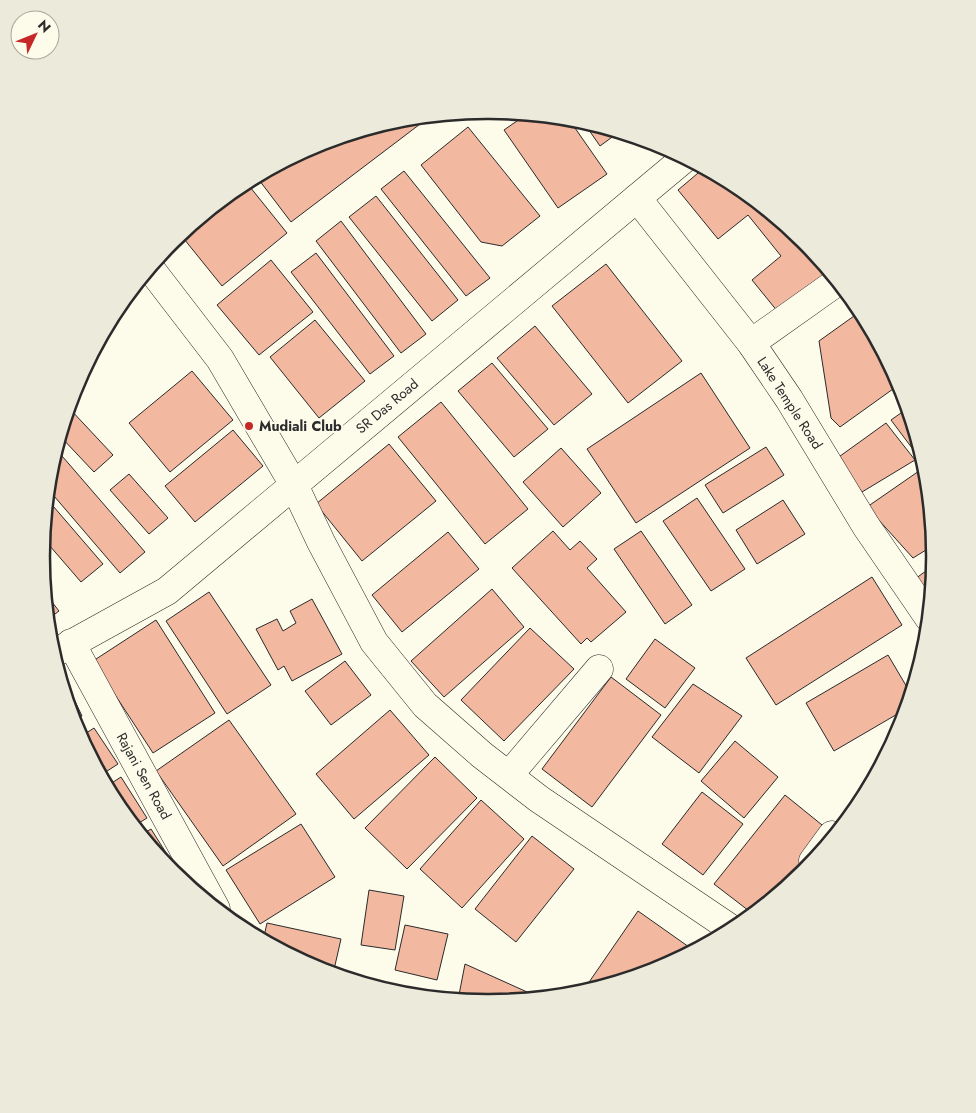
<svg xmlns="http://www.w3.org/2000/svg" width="976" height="1113" font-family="Jost,sans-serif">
	<rect width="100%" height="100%" fill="#fdfbea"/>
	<g fill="#f2b8a0" stroke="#2b2b2b">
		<path d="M 527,114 L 568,118 L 607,174 L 558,208 L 504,130 Z"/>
		<path d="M 432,115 L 291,222 L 256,176 L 317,144 L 401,118 Z"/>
		<path d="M 582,120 L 619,132 L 600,146 Z"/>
		<path d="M 468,127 L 540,216 L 502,246 L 481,242 L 421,165 Z"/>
		<path d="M 704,168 L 736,185 L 804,241 L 829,271 L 778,312 L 752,280 L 781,256 L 748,215 L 718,239 L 678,190 Z"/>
		<path d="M 404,171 L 490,278 L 466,296 L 381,189 Z"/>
		<path d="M 246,182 L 287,233 L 222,286 L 180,234 Z"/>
		<path d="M 376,196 L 458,300 L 432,321 L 349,217 Z"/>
		<path d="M 341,221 L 426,334 L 401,353 L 316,241 Z"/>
		<path d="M 316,253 L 394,356 L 370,374 L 291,272 Z"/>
		<path d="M 271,260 L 313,312 L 259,355 L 217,305 Z"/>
		<path d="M 606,264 L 682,361 L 628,403 L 552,306 Z"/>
		<path d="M 861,311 L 900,384 L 840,427 L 831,418 L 819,341 Z"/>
		<path d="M 315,320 L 365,381 L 319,418 L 270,357 Z"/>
		<path d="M 535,326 L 592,394 L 554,425 L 497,358 Z"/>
		<path d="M 492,363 L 548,429 L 514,457 L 458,391 Z"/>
		<path d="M 192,371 L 233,420 L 170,472 L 129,423 Z"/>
		<path d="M 701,373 L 750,448 L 636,523 L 587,449 Z"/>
		<path d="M 441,402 L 528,509 L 485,544 L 398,437 Z"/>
		<path d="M 69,408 L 113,455 L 94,472 L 60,436 Z"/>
		<path d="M 908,408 L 918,444 L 912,448 L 891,420 Z"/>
		<path d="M 886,423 L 915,460 L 862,492 L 836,459 Z"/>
		<path d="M 233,430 L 263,466 L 195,522 L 165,486 Z"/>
		<path d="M 389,444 L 436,501 L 362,561 L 316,504 Z"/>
		<path d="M 766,447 L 784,475 L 723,513 L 705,485 Z"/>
		<path d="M 561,448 L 601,493 L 563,527 L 523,482 Z"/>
		<path d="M 56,449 L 145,552 L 120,573 L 48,489 L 50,469 Z"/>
		<path d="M 919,471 L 928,483 L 934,545 L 913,558 L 867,507 Z"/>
		<path d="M 129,474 L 168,518 L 149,534 L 110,490 Z"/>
		<path d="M 697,498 L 745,569 L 711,591 L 663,521 Z"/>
		<path d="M 47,499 L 103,564 L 81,582 L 43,538 Z"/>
		<path d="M 783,500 L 805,534 L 757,564 L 736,530 Z"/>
		<path d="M 553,531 L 570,550 L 580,541 L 597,559 L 587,568 L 626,612 L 591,642 L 587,638 L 581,644 L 512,568 Z"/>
		<path d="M 641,531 L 692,605 L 665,624 L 614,549 Z"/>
		<path d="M 448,532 L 479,569 L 402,632 L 372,595 Z"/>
		<path d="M 934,565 L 931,599 L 915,579 Z"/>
		<path d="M 872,577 L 902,625 L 776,705 L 746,658 Z"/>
		<path d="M 492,589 L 524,627 L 444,697 L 411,661 Z"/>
		<path d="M 209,592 L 271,685 L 227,714 L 166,621 Z"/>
		<path d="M 45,593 L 59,611 L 47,620 Z"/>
		<path d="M 312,599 L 342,654 L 292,681 L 284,666 L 278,670 L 256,629 L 277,619 L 283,631 L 296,623 L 290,611 Z"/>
		<path d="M 156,620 L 215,713 L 153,753 L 93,661 Z"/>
		<path d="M 530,628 L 574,669 L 504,741 L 461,700 Z"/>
		<path d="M 655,639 L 695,668 L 665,708 L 626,679 Z"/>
		<path d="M 888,655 L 911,694 L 906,709 L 834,751 L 806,703 Z"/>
		<path d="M 345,661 L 371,695 L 331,725 L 305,691 Z"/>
		<path d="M 63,676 L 82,716 L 73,720 L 60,677 Z"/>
		<path d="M 611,677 L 661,715 L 592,807 L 542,769 Z"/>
		<path d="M 693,684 L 742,716 L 699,773 L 652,737 Z"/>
		<path d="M 390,710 L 429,755 L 354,819 L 316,774 Z"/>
		<path d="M 229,720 L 296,814 L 223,866 L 156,771 Z"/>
		<path d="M 94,728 L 118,764 L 101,775 L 80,737 Z"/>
		<path d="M 735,741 L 778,777 L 744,818 L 701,781 Z"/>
		<path d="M 435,757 L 477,798 L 407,869 L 365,828 Z"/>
		<path d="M 121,777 L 147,818 L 134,826 L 116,804 L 107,786 Z"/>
		<path d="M 702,792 L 743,824 L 703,875 L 662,844 Z"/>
		<path d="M 785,795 L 827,829 L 771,900 L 753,914 L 714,884 Z"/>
		<path d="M 481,800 L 524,839 L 462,908 L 420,869 Z"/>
		<path d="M 301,824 L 335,877 L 260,924 L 226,870 Z"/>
		<path d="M 151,829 L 177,870 L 172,873 L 141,835 Z"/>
		<path d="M 532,836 L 574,869 L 516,942 L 475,909 Z"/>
		<path d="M 369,890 L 404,896 L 395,950 L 361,945 Z"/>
		<path d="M 638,911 L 689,947 L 682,957 L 659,969 L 589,991 L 585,988 Z"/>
		<path d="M 267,923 L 341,939 L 333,974 L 317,969 L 263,941 Z"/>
		<path d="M 405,925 L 448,934 L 437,980 L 395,970 Z"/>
		<path d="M 465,964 L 536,996 L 535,999 L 488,1003 L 458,1000 Z"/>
		<path d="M 368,980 L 391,984 L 390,991 L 367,984 Z"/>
	</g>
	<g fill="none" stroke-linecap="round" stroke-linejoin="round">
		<g stroke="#2b2b2b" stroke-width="29">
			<g id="minor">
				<path d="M 637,198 L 751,343 L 789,399 L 866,526 L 929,618"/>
				<path d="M 150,268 L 220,359 L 294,485 L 321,542 L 374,642 L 425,705 L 482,755 L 539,799 L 733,930"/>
				<path d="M 751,343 L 837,282"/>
				<path d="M 71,643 L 216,909"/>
				<path d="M 53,654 L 167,591 L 685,158"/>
				<path d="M 509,775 L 599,669"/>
				<path d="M 813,861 L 832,835"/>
			</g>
		</g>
		<use href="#minor" stroke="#fdfbea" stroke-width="28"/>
	</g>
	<circle fill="#c62828" stroke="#fdfbea" stroke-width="2" cx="249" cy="426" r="5"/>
	<g text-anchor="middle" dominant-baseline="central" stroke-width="4" stroke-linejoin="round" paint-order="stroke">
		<g font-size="14" fill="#2b2b2b" stroke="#fdfbea">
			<text transform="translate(790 403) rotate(57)">Lake Temple Road</text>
			<text transform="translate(387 406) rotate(-40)">SR Das Road</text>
			<text transform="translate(144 776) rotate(61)">Rajani Sen Road</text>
		</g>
		<g font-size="14" font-weight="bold" fill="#2b2b2b" stroke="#fdfbea" text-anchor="start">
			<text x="259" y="426">Mudiali Club</text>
		</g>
	</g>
	<path d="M0 0H976V1113H0ZM487 119H489A437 437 0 0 1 926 556V557A437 437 0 0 1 489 994H487A437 437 0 0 1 50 557V556A437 437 0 0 1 487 119Z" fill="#eceadb" fill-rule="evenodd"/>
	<path fill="none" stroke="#2b2b2b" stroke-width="2.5" d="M487 119H489A437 437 0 0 1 926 556V557A437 437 0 0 1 489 994H487A437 437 0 0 1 50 557V556A437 437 0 0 1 487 119Z"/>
	<g transform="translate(35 35) rotate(47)"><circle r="24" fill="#fdfbea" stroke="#a9a89e"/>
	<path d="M0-4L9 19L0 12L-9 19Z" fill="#c62828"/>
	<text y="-8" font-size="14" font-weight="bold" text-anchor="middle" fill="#2b2b2b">N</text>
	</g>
</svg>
